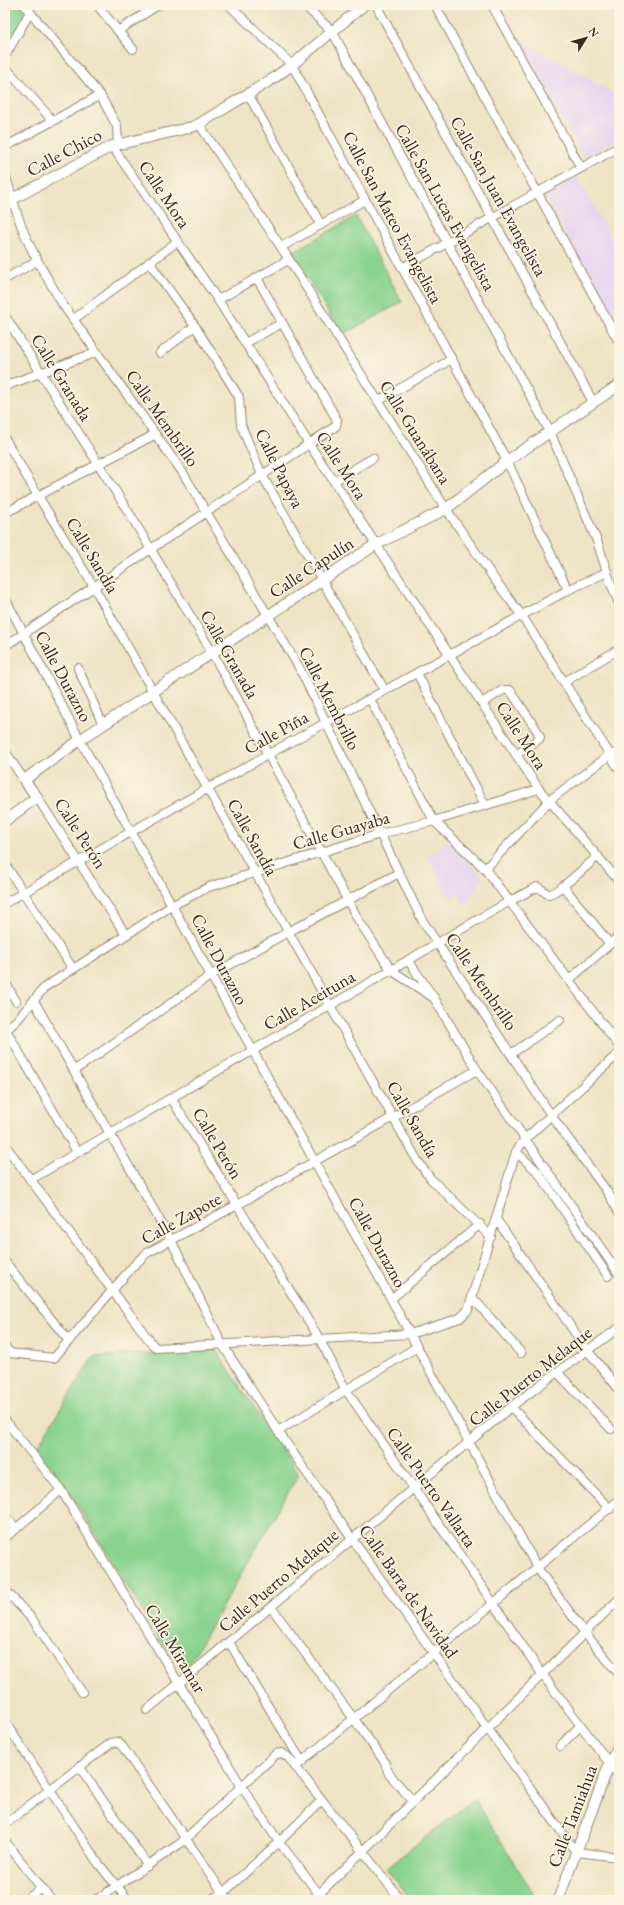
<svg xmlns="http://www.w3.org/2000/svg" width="624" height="1905" font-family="'EB Garamond',serif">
	<rect width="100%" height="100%" fill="#fcf5e5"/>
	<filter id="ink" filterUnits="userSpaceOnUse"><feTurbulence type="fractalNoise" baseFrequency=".025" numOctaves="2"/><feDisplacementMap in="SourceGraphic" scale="8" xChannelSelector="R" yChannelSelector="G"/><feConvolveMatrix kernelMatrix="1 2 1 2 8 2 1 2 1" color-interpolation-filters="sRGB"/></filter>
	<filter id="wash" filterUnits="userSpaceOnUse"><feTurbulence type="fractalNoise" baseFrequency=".012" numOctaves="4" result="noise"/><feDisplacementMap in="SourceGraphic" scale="16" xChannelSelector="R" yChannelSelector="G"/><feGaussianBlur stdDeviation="0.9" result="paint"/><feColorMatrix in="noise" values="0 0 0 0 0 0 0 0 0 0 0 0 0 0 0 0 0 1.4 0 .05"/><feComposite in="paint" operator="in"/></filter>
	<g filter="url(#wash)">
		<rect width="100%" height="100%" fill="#eee3c4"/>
		<g fill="#e4d3f1">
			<path d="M 523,40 L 619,97 L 619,138 L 584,158 L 521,44 Z"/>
			<path d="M 578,177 L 619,253 L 619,332 L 545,196 Z"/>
			<path d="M 448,841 L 483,877 L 464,906 L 459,894 L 452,897 L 446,894 L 428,856 Z"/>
		</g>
		<g fill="#89d38f" stroke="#627e56">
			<path d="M 5,5 L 28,5 L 31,8 L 7,50 L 5,47 Z"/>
			<path d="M 356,216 L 402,302 L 342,335 L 292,252 Z"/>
			<path d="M 215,1349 L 299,1474 L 189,1664 L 163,1645 L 63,1481 L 36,1448 L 93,1357 Z"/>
			<path d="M 475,1799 L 537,1900 L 411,1900 L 386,1868 Z"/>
		</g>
	</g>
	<g filter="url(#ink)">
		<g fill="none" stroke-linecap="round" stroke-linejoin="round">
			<g stroke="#948671" stroke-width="10">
				<g id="minor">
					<path d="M 24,5 L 100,95 L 117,126 L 118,143"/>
					<path d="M 97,5 L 133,49"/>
					<path d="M 229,5 L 292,65 L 507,461 L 568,590"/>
					<path d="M 304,5 L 332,31 L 550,432 L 597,541 L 611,584 L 619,603"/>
					<path d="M 376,5 L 593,402"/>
					<path d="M 435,5 L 619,342"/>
					<path d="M 492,5 L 581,168"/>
					<path d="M 118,31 L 158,5"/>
					<path d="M 5,56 L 30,12"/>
					<path d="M 5,67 L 53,121"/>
					<path d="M 248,94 L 321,225"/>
					<path d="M 199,124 L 281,247 L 446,509 L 495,580 L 522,616 L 619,769"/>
					<path d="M 112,146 L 218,300 L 309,444 L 539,789 L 619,881"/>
					<path d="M 5,147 L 100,95"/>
					<path d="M 5,175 C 11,192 15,209 21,225 C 32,254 48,279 63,305 L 183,473 L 300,669 L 422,920 L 551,1115 L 608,1193 L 619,1212"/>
					<path d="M 281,247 L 365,200"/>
					<path d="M 149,262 L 195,326 L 239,397 L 241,425 L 262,475 L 385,691"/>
					<path d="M 402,268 L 619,147"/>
					<path d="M 5,279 L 37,261"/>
					<path d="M 218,300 L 288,260"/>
					<path d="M 5,316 L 131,516 L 213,654 L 359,921 L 391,970 L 434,998"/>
					<path d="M 74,319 L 178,241"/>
					<path d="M 245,343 L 282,323"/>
					<path d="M 160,353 L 195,326"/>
					<path d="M 5,386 L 97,352"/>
					<path d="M 378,401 L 452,359"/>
					<path d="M 5,439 L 38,496 L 94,587 L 417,1160 L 430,1178 L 491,1237"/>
					<path d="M 334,481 L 373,458"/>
					<path d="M 5,513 L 154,435"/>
					<path d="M 5,598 L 80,740 L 391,1299 L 538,1569 L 584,1632 L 619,1674"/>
					<path d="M 5,646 L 336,426 L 337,420 L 257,278"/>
					<path d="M 78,668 L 103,725"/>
					<path d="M 417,673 L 485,805"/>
					<path d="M 564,682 L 619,649"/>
					<path d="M 370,699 L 434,821 L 485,869 L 619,1046"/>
					<path d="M 482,703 L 503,690 L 510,690 L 538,732 L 540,737 L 539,739 L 516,755"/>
					<path d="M 5,751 L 24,780"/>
					<path d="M 37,797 L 126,935"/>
					<path d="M 5,864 L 73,969"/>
					<path d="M 485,869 L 550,800 L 611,754 L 619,753"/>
					<path d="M 563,886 L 610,944"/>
					<path d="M 5,903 L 267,755 L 568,590 L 607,572"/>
					<path d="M 408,960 L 434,998 L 477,1070 L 619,1274"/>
					<path d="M 569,980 L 619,936"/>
					<path d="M 5,982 L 16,1001"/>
					<path d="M 34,1001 L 171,1240 L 222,1344 L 278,1431 L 352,1539 L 576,1852 L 619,1857"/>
					<path d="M 6,1030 L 77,1152"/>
					<path d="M 5,1031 L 17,1020 L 45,987 L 173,905 L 209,887 L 380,834 L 434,821 L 539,789"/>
					<path d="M 511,1054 L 560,1020"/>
					<path d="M 75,1070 L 210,976 L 288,932 L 399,873"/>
					<path d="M 171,1098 L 319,1338 L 346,1390 L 542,1674 L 619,1776"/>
					<path d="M 5,1145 L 152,1344 L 156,1348 L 410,1334 L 460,1318 L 468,1310 L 516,1152 L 524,1140 L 619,1053"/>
					<path d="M 516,1152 L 538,1172 L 608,1276"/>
					<path d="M 30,1180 L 510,901 L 537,887 C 541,888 544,892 548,894 C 555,896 591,862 598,856"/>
					<path d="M 496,1219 L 587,1350 L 619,1389"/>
					<path d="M 5,1262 L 69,1341"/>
					<path d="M 472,1297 L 521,1353"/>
					<path d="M 391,1299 L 480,1224"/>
					<path d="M 5,1347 L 10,1353 L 54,1358 L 135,1264 L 147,1253 L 237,1205 L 477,1070"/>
					<path d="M 557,1372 L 611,1429"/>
					<path d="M 511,1407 L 610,1509"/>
					<path d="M 5,1420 L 61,1490 L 242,1787 L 279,1842 L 319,1894"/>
					<path d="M 278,1431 L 417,1347"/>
					<path d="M 5,1515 L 16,1529"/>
					<path d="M 5,1538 L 61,1490"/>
					<path d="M 5,1590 L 33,1620 L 82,1692"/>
					<path d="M 271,1607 L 354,1719 L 384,1761 L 389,1774 L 413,1801"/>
					<path d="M 229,1642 L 302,1762"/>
					<path d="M 147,1710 L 511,1407 L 557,1372 L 619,1328"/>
					<path d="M 5,1722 L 98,1863 L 128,1900"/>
					<path d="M 560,1746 L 580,1726"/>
					<path d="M 79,1766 L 148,1866"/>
					<path d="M 295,1767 L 619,1500"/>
					<path d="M 5,1824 L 111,1743 L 117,1742 L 122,1746 L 228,1900"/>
					<path d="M 5,1841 L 51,1900"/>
					<path d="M 26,1900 L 42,1888"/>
					<path d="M 96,1900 L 181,1843 L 276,1754 L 282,1753 L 288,1757 L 401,1900"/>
					<path d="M 210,1900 L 223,1893 L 279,1842 L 321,1801"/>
					<path d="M 311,1900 L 319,1894 L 619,1599"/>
				</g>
			</g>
			<g stroke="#948671" stroke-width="12">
				<g id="tertiary">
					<path d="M 5,203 L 112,146 L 192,127 L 199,124 L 271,80 L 292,65 L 364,5"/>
					<path d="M 5,821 L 37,797 L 24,780 L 80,740 L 375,545 L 446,509 L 507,461 L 619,385"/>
					<path d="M 558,1900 L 609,1765 L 619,1745"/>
				</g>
			</g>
			<use href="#minor" stroke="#fff" stroke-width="8"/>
			<use href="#tertiary" stroke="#fff" stroke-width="10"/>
		</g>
	</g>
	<g text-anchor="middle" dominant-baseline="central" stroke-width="3.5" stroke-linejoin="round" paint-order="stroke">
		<g font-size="18" fill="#3b2a1e" stroke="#fcf5e5">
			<text transform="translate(64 152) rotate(-28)">Calle Chico</text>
			<text transform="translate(165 194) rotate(56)">Calle Mora</text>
			<text transform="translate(499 196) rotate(61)">Calle San Juan Evangelista</text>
			<text transform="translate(446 207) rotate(61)">Calle San Lucas Evangelista</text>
			<text transform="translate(393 217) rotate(62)">Calle San Mateo Evangelista</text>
			<text transform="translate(62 377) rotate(58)">Calle Granada</text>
			<text transform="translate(163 418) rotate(55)">Calle Membrillo</text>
			<text transform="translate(416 432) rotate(58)">Calle Guanábana</text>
			<text transform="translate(342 465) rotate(57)">Calle Mora</text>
			<text transform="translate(280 468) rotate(63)">Calle Papaya</text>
			<text transform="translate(93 555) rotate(59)">Calle Sandía</text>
			<text transform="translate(311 567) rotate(-33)">Calle Capulín</text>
			<text transform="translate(230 654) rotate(60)">Calle Granada</text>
			<text transform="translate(64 676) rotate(62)">Calle Durazno</text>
			<text transform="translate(330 698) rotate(63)">Calle Membrillo</text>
			<text transform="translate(276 732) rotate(-29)">Calle Piña</text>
			<text transform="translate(522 735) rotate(57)">Calle Mora</text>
			<text transform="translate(341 830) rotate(-16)">Calle Guayaba</text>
			<text transform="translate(81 833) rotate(57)">Calle Perón</text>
			<text transform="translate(253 837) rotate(61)">Calle Sandía</text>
			<text transform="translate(220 959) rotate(62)">Calle Durazno</text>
			<text transform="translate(482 981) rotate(56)">Calle Membrillo</text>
			<text transform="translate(309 1000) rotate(-30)">Calle Aceituna</text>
			<text transform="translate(413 1119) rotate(60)">Calle Sandía</text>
			<text transform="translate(218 1143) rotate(59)">Calle Perón</text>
			<text transform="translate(181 1218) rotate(-29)">Calle Zapote</text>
			<text transform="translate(378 1242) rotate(61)">Calle Durazno</text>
			<text transform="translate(530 1376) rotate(-38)">Calle Puerto Melaque</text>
			<text transform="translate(432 1487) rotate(55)">Calle Puerto Vallarta</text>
			<text transform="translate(278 1580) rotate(-40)">Calle Puerto Melaque</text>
			<text transform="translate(409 1591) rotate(55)">Calle Barra de Navidad</text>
			<text transform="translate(176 1648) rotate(59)">Calle Miramar</text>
			<text transform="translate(572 1816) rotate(-69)">Calle Tamiahua</text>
		</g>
	</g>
	<rect width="624" height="1905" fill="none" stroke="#fcf5e5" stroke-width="20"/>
	<g transform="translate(586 38) rotate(53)" stroke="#fcf5e5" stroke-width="3" paint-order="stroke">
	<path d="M0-3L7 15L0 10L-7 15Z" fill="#3b2a1e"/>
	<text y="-6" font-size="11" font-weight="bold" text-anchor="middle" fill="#3b2a1e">N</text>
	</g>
</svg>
